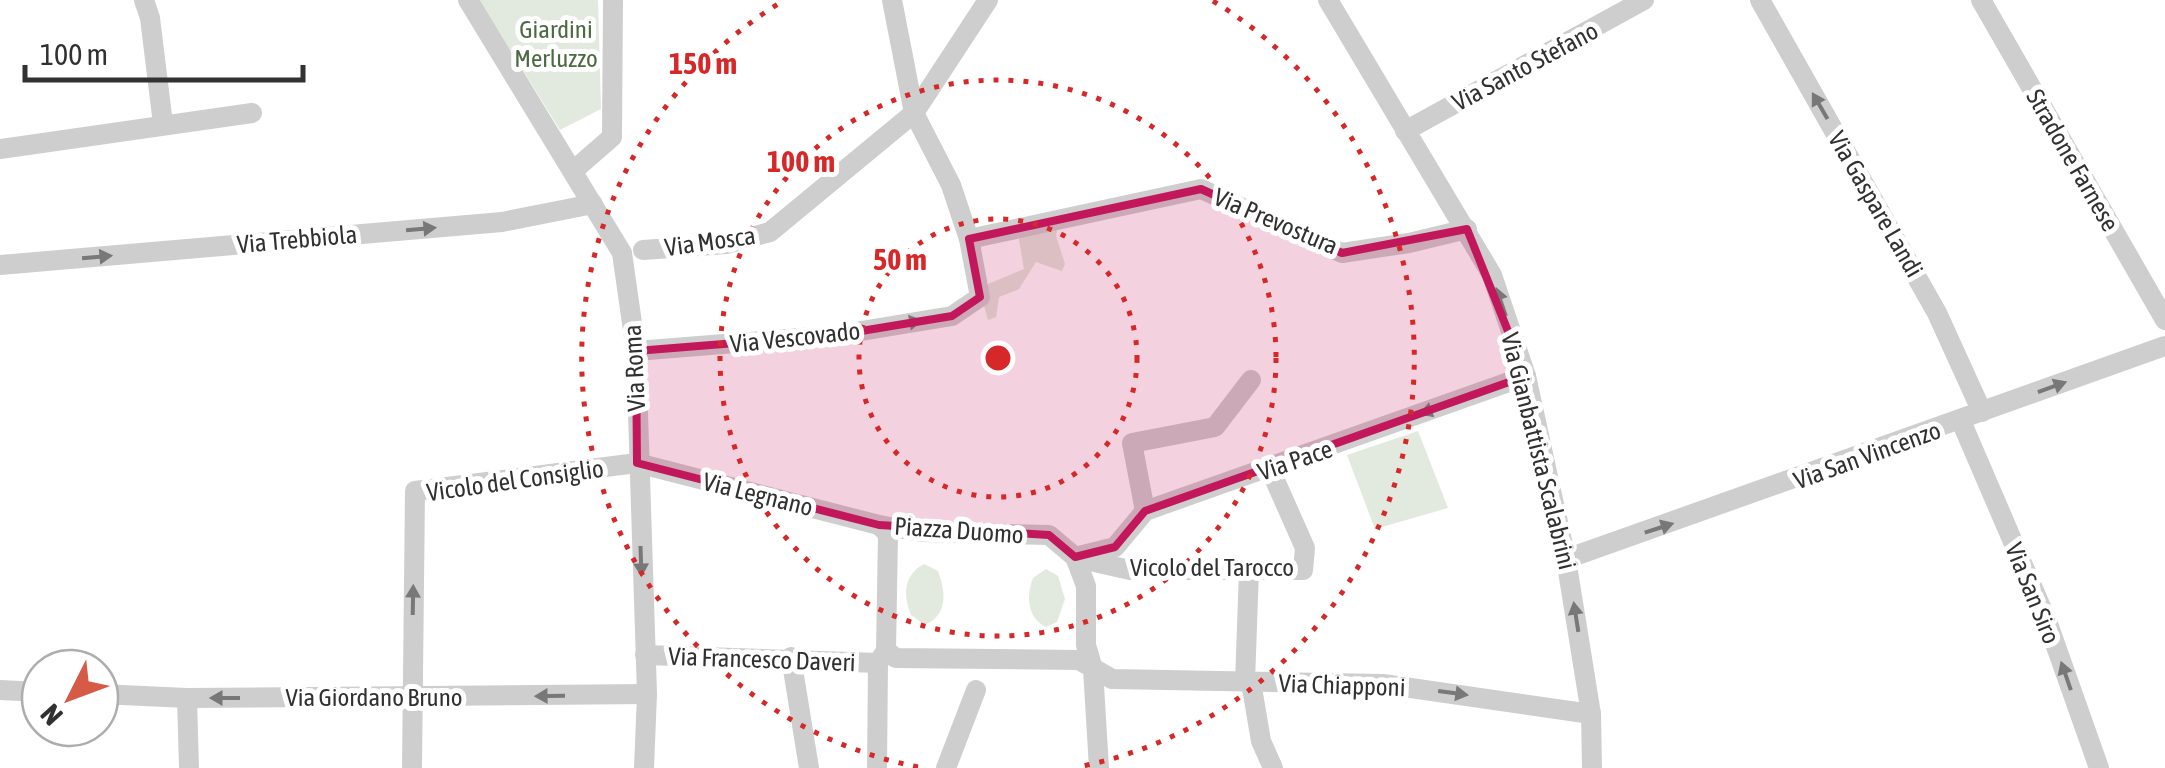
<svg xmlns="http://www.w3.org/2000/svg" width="2165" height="768" font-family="'Asap Condensed',sans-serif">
	<rect width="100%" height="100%" fill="#fff"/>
	<g fill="#e2e9de">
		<path d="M 479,0 L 598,0 L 601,109 L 560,130 Z"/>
		<path d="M 1058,224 L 1056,236 L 1065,264 L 1062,271 L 1036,262 L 1019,289 L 999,297 L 996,317 L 988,320 L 982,298 L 988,284 L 1024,269 L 1018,234 Z"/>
		<path d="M 1418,431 L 1448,508 L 1375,529 L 1347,455 Z"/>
		<path d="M 924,564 L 938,571 C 946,593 948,614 925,625 L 911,615 C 903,596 903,575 924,564 Z"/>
		<path d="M 1046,569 L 1058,576 L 1065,599 L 1057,622 L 1046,627 C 1027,618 1026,596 1033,578 Z"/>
	</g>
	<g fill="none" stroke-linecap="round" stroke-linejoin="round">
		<g stroke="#cecece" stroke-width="20">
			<path d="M 144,0 L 150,18 L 163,124"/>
			<path d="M 468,0 L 622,253 L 636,351 L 647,694 L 644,768"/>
			<path d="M 1328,0 L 1492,275 L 1526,376 L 1566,559 L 1591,714 L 1592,768"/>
			<path d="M 1760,0 L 1937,313 L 1982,412"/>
			<path d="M 1981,0 L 2165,320"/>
			<path d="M 1405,131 L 1644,0"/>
			<path d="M 0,149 L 252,113"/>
			<path d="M 573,171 L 612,137 L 613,0"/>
			<path d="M 969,239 L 1201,189 L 1342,253 L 1409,243 L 1467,229"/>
			<path d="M 643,250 L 726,244 L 770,232 L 914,113 L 988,0"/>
			<path d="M 0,265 L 502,222 L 593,204"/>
			<path d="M 636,351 L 837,335 L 952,316 L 980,297 L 969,239 L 951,185 L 914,113 L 892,0"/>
			<path d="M 1961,421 L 2047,621 L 2099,768"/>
			<path d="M 1145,511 L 1132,443 L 1215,427 L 1251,380"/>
			<path d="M 879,525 L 888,534 L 886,651 L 879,661"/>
			<path d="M 1075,557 L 1115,547 L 1145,511 L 1526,376"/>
			<path d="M 1081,559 L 1130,570 L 1303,570 L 1305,548 L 1270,469"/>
			<path d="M 1566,559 L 2165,346"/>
			<path d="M 886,651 L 896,658 L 1079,660 L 1112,679 L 1383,684 L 1591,714"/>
			<path d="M 645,655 L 878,663"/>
			<path d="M 791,657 L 809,768"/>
			<path d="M 1245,682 L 1249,570"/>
			<path d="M 1251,682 L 1261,741 L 1273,768"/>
			<path d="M 0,690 L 40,692"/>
			<path d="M 100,694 L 187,698 L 647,694"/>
			<path d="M 187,698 L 189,768"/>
			<path d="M 412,768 L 415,491 L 637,463 L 879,525 L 921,532 L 1049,535 L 1075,557 L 1086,586 L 1086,645 L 1093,669 L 1099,768"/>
			<path d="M 877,768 L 878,663"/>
			<path d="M 946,768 L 976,690"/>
		</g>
	</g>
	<defs><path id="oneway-solid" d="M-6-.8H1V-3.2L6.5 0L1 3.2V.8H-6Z" transform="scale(2.5)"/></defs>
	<g fill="#787878">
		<use href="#oneway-solid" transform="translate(1820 106) rotate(-120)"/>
		<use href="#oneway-solid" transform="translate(421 229) rotate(-5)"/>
		<use href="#oneway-solid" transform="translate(97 257) rotate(-5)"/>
		<use href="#oneway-solid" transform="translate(1501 302) rotate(-109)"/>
		<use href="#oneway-solid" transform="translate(907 323) rotate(-10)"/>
		<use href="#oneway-solid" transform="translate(2052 387) rotate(-20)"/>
		<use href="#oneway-solid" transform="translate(1434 409) rotate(160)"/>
		<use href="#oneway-solid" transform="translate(1659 528) rotate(-18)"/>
		<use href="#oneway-solid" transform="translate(641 561) rotate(88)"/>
		<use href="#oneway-solid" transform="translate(413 600) rotate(-89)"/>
		<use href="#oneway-solid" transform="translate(1576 617) rotate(-99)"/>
		<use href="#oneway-solid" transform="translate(2066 676) rotate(-109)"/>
		<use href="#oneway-solid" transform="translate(1453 693) rotate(8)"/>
		<use href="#oneway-solid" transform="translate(550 696) rotate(179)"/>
		<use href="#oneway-solid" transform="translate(225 698) rotate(180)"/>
	</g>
	<path fill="#c2185b" fill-opacity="0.2" stroke="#c2185b" stroke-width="8" stroke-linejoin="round" d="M 1201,189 L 1342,253 L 1467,229 L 1526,376 L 1145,511 L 1115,547 L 1075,557 L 1049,535 L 879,525 L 637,463 L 636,351 L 837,335 L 952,316 L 980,297 L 969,239 Z"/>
	<g fill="none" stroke="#d62828" stroke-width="5" stroke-dasharray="5 10">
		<circle cx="998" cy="358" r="139"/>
		<circle cx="998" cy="358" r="278"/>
		<path d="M918 767A417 417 0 0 1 783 1M1213 1A417 417 0 0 1 1078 767"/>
	</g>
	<g text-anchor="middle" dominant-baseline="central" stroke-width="10" stroke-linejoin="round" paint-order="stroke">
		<g font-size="25" fill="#4c6942" stroke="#fff">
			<text x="556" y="29">Giardini<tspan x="556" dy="29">Merluzzo</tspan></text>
		</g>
		<g font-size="25" fill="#313131" stroke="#fff">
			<text transform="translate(1525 66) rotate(-28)">Via Santo Stefano</text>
			<text transform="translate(2073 160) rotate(60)">Stradone Farnese</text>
			<text transform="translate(1876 204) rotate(60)">Via Gaspare Landi</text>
			<text transform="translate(1276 221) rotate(23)">Via Prevostura</text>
			<text transform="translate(297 239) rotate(-5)">Via Trebbiola</text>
			<text transform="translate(710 241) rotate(-8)">Via Mosca</text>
			<text transform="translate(795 337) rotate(-6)">Via Vescovado</text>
			<text transform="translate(634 368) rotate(-93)">Via Roma</text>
			<text transform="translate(1539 451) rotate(76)">Via Gianbattista Scalabrini</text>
			<text transform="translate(1867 455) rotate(-20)">Via San Vincenzo</text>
			<text transform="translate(1295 460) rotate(-19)">Via Pace</text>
			<text transform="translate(515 480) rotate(-8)">Vicolo del Consiglio</text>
			<text transform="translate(758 494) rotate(14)">Via Legnano</text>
			<text transform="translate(959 530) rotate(4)">Piazza Duomo</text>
			<text x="1212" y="567">Vicolo del Tarocco</text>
			<text transform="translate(2033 593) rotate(68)">Via San Siro</text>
			<text transform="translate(762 659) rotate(2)">Via Francesco Daveri</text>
			<text transform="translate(1342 685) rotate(2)">Via Chiapponi</text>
			<text x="374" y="697">Via Giordano Bruno</text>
		</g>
	</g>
	<circle cx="998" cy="358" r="15" fill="#d62828" stroke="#fff" stroke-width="5"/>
	<g font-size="30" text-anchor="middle" font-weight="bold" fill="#d62828" stroke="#fff" stroke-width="10" stroke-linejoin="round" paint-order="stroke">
		<text x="703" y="74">150 m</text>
		<text x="801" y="172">100 m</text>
		<text x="900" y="270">50 m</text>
	</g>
	<g transform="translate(70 698) rotate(228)"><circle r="48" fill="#ffffff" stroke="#adadad" stroke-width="2.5"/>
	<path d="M0-8L18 38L0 25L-18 38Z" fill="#d55b47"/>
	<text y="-15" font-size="28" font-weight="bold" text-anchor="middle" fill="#313131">N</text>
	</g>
	<path d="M25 65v15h278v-15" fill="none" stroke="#313131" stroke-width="5"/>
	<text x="40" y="65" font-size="30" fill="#313131" stroke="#ffffff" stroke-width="8" paint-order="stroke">100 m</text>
</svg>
